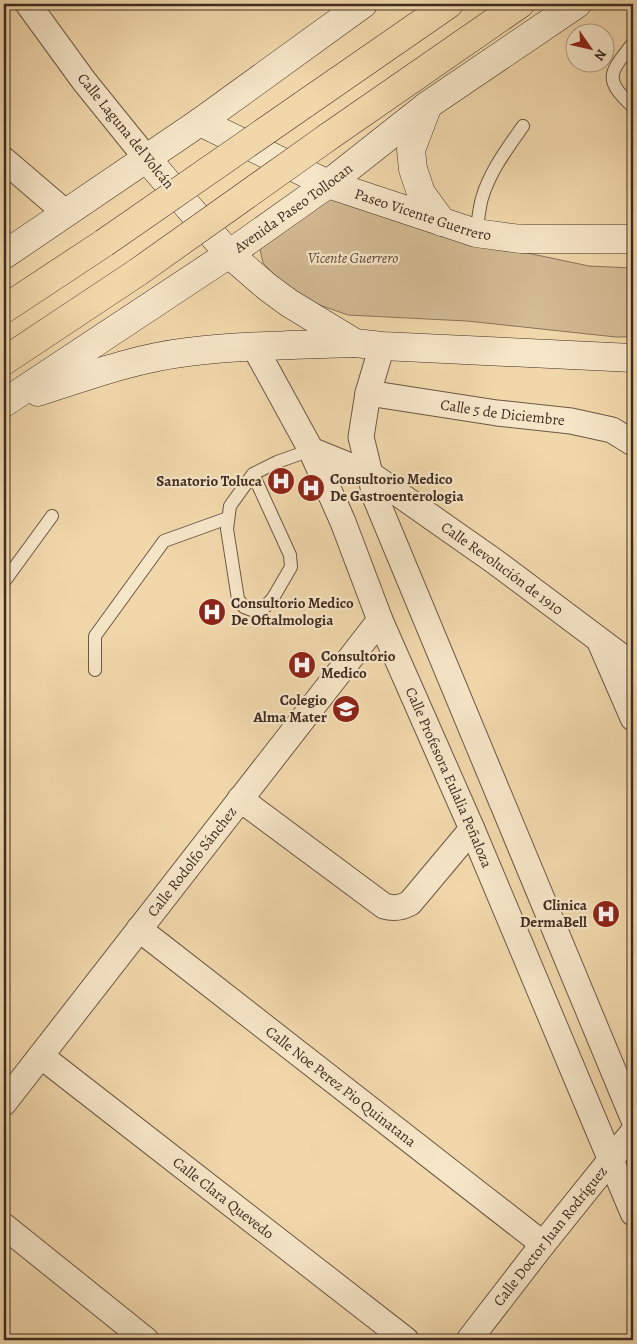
<svg xmlns="http://www.w3.org/2000/svg" width="637" height="1344" font-family="Alegreya,serif">
	<rect width="100%" height="100%" fill="#f1d8ab"/>
	<filter id="stains"><feTurbulence type="fractalNoise" baseFrequency=".004" numOctaves="4"/><feColorMatrix values="0 0 0 0 .2 0 0 0 0 .09 0 0 0 0 .02 0 0 0 .5 -.17"/></filter>
	<radialGradient id="worn" r=".72"><stop offset=".6" stop-color="#630" stop-opacity="0"/><stop offset="1" stop-color="#630" stop-opacity=".3"/></radialGradient>
	<path fill="#d3bb94" stroke="#89745b" d="M 328,193 L 370,203 L 428,232 L 589,266 L 633,268 L 633,337 L 616,337 L 467,321 L 348,315 L 314,303 L 287,289 L 263,263 L 258,240 Z"/>
	<g fill="none" stroke-linecap="round" stroke-linejoin="round">
		<g stroke="#6c5744" stroke-width="14">
			<g id="lane">
				<path d="M 633,43 C 610,73 602,78 633,107"/>
				<path d="M 476,233 C 478,222 479,209 482,198 C 490,171 507,149 523,126"/>
				<path d="M 253,474 L 290,555 L 291,567 L 273,598 L 264,608 L 254,611 L 244,607 L 238,599 L 227,529 L 230,506 L 253,474 L 277,462 L 311,450"/>
				<path d="M 4,582 L 52,516"/>
				<path d="M 95,670 L 95,636 L 164,541 L 228,518"/>
			</g>
		</g>
		<g stroke="#6c5744" stroke-width="27">
			<g id="street">
				<path d="M 28,4 L 84,81 L 147,159"/>
				<path d="M 4,160 L 66,213"/>
				<path id="s1" d="M 254,346 L 311,450 L 343,522 L 380,620 L 472,829 L 633,1213"/>
				<path d="M 382,346 L 368,393 L 361,437 L 376,499 L 633,1118"/>
				<path id="s2" d="M 368,393 L 497,413 L 571,421 L 612,430 L 633,443"/>
				<path id="s3" d="M 311,450 L 370,474 L 494,561 L 633,665"/>
				<path d="M 600,642 L 633,718"/>
				<path d="M 240,799 L 384,906 C 394,909 401,908 410,903 L 472,829"/>
				<path id="s4" d="M 139,929 L 543,1244"/>
				<path id="s5" d="M 41,1056 L 406,1340"/>
				<path id="s6" d="M 4,1103 L 380,620"/>
				<path d="M 4,1226 L 146,1340"/>
				<path id="s7" d="M 469,1340 L 543,1244 L 633,1132"/>
			</g>
		</g>
		<g stroke="#3f2c22" stroke-width="29">
			<g id="secondary">
				<path d="M 428,105 L 411,150 L 413,169 L 421,193 L 442,222"/>
				<path id="s8" d="M 200,122 L 328,184 L 476,233 L 521,239 L 633,239"/>
				<path d="M 147,159 L 229,254 L 266,286 L 289,303 L 355,343 L 382,346 L 633,358"/>
				<path d="M 4,255 L 200,122 L 363,4"/>
				<path d="M 38,392 C 87,376 136,358 188,352 C 243,345 299,345 355,343"/>
				<path id="s9" d="M 4,403 L 229,254 L 328,184 L 428,105 L 577,4"/>
			</g>
		</g>
		<g stroke="#3f2c22" stroke-width="29">
			<g id="highway">
				<path d="M 303,105 L 449,4"/>
				<path d="M 328,137 L 520,4"/>
				<path d="M 4,309 L 104,243"/>
				<path d="M 4,361 L 138,272"/>
			</g>
		</g>
		<use href="#lane" stroke="#f6e6c8" stroke-width="12"/>
		<use href="#street" stroke="#f6e6c8" stroke-width="25"/>
		<use href="#secondary" stroke="#f6e6c8" stroke-width="28"/>
		<use href="#highway" stroke="#f1d8ab" stroke-width="28"/>
		<g stroke="#3f2c22" stroke-width="29" stroke-linecap="butt">
			<g id="highway-bridge">
				<path d="M 104,243 L 303,105"/>
				<path d="M 138,272 L 328,137"/>
			</g>
		</g>
		<use href="#highway-bridge" stroke="#f1d8ab" stroke-width="28"/>
	</g>
	<defs>
		<g id="hospital-disc" transform="scale(1.4375)"><circle r="9.5" fill="#8f2418" stroke="#f6e6c8"/><path d="M-5-5h3v3.5h4V-5h3V5h-3V1.5h-4V5h-3Z" fill="#fff"/></g>
		<g id="school-disc" transform="scale(1.4375)"><circle r="9.5" fill="#8f2418" stroke="#f6e6c8"/><path d="M0-5L7-2L0 1L-7-2ZM-4 1L0 2.5L4 1V4Q0 6-4 4Z" fill="#fff"/></g>
	</defs>
	<g fill-rule="evenodd">
		<use href="#hospital-disc" x="281" y="481"/>
		<use href="#hospital-disc" x="311" y="488"/>
		<use href="#hospital-disc" x="212" y="612"/>
		<use href="#hospital-disc" x="302" y="665"/>
		<use href="#school-disc" x="346" y="709"/>
		<use href="#hospital-disc" x="606" y="914"/>
	</g>
	<g text-anchor="middle" dominant-baseline="central" stroke-width="4.5" stroke-linejoin="round" paint-order="stroke">
		<g font-size="15" fill="#3f2c22" stroke="#f6e6c8">
			<text transform="translate(126 131) rotate(51)">Calle Laguna del Volcán</text>
			<text stroke="none"><textPath href="#s9" startOffset="349">Avenida Paseo Tollocan</textPath></text>
			<text stroke="none"><textPath href="#s8" startOffset="242">Paseo Vicente Guerrero</textPath></text>
			<text stroke="none"><textPath href="#s2" startOffset="136">Calle 5 de Diciembre</textPath></text>
			<text stroke="none"><textPath href="#s3" startOffset="226">Calle Revolución de 1910</textPath></text>
			<text stroke="none"><textPath href="#s1" startOffset="474">Calle Profesora Eulalia Peñaloza</textPath></text>
			<text stroke="none"><textPath href="#s6" startOffset="306">Calle Rodolfo Sánchez</textPath></text>
			<text stroke="none"><textPath href="#s4" startOffset="256">Calle Noe Perez Pio Quinatana</textPath></text>
			<text stroke="none"><textPath href="#s5" startOffset="231">Calle Clara Quevedo</textPath></text>
			<text stroke="none"><textPath href="#s7" startOffset="132">Calle Doctor Juan Rodríguez</textPath></text>
		</g>
		<g font-size="15" font-style="italic" fill="#5d4939" stroke="#f6e6c8">
			<text x="353" y="258">Vicente Guerrero</text>
		</g>
		<g font-size="15" font-weight="bold" fill="#3f2c22" stroke="#f6e6c8" text-anchor="start">
			<text x="330" y="479">Consultorio Medico<tspan x="330" dy="17">De Gastroenterologia</tspan></text>
			<text x="262" y="481" text-anchor="end">Sanatorio Toluca</text>
			<text x="231" y="603">Consultorio Medico<tspan x="231" dy="17">De Oftalmologia</tspan></text>
			<text x="321" y="656">Consultorio<tspan x="321" dy="17">Medico</tspan></text>
			<text x="327" y="700" text-anchor="end">Colegio<tspan x="327" dy="17">Alma Mater</tspan></text>
			<text x="587" y="905" text-anchor="end">Clinica<tspan x="587" dy="17">DermaBell</tspan></text>
		</g>
	</g>
	<rect width="637" height="1344" fill="none" stroke="#f1d8ab" stroke-width="20"/>
	<rect x="5" y="5" width="627" height="1334" fill="none" stroke="#3f2c22" stroke-width="2.5"/>
	<rect x="10" y="10" width="617" height="1324" fill="none" stroke="#3f2c22"/>
	<g transform="translate(590 48) rotate(124)"><circle r="24" fill="#f6e6c8" stroke="#ad9c86"/>
	<path d="M0-4L9 19L0 12L-9 19Z" fill="#8f2418"/>
	<text y="-8" font-size="14" font-weight="bold" text-anchor="middle" fill="#3f2c22">N</text>
	</g>
	<rect width="100%" height="100%" filter="url(#stains)"/>
	<rect width="100%" height="100%" fill="url(#worn)"/>
</svg>
